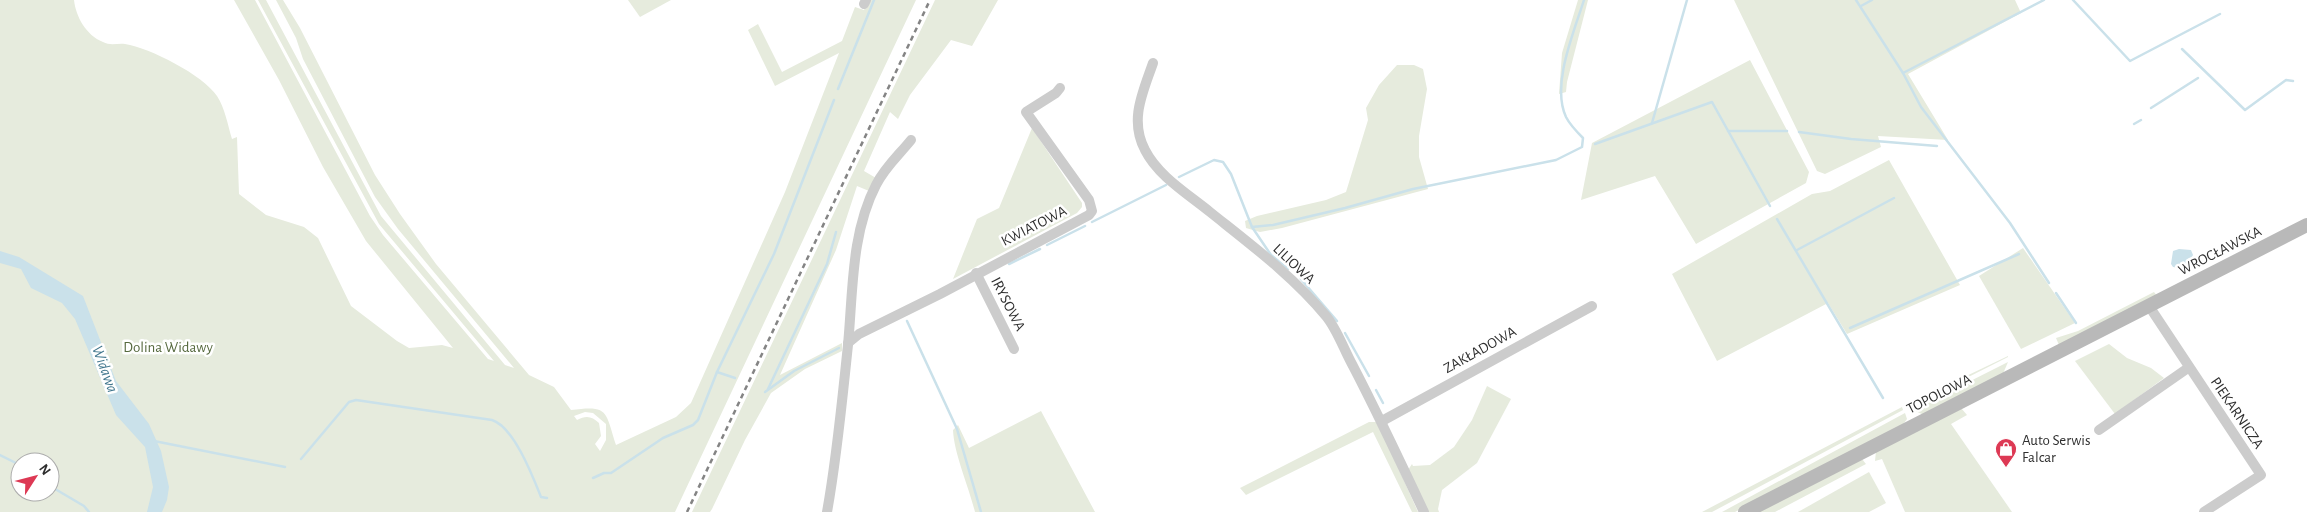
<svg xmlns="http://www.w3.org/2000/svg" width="2307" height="512" font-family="'Alegreya Sans',sans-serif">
	<rect width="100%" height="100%" fill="#fff"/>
	<g fill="#e6ebdd" fill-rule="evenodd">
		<path d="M 0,0 L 74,0 C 76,17 86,35 103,42 C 110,46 118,43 125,44 C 150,48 203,75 217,96 C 225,108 228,126 232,139 L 237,137 L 239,194 L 266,215 L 304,227 L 318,238 L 351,306 L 397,341 L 409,348 L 442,345 L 453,348 L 366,241 L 323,167 L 279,80 L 234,0 L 255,0 L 370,216 L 383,235 L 488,359 L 494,361 L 379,224 L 258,0 L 266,0 L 381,216 L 505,365 L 514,368 L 398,229 L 375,197 L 303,59 L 296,38 L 276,0 L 283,0 L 300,28 L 375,175 L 400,214 L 436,264 L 529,375 L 554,387 L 571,410 C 609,405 605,411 616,445 L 676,417 L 691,403 L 785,192 L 839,53 L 775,86 L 748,30 L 758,24 L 782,72 L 842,41 L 855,7 L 864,10 L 868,0 L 916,0 L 675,512 L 0,512 ZM 585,412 L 593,413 L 606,424 L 606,440 L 600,451 L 595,444 L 601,436 L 599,423 C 592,416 586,415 577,420 L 574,416 ZM 20,462 L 50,462 L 50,492 L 20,492 Z"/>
		<path d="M 628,0 L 671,0 L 640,17 Z"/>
		<path d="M 935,0 L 998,0 L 972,46 L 951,40 L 910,95 L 898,119 L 890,112 L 864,171 L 876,178 L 869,191 L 857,186 L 836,250 L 780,375 L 842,343 L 842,351 L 805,369 L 771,393 L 745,440 L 712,509 L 710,512 L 692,512 Z"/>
		<path d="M 1578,0 L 1588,0 L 1567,82 L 1566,92 L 1559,94 L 1562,53 Z"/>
		<path d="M 1734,0 L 2015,0 L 2021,13 L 1908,74 L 1948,140 L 1878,136 L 1881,147 L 1825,174 L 1817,171 Z"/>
		<path d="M 1750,60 L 1809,172 L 1806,183 L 1696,244 L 1655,176 L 1581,200 L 1592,143 Z"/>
		<path d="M 1397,65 L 1414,65 L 1423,69 L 1427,89 L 1419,136 L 1419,157 L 1428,189 L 1282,228 L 1260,232 L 1246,228 L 1245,221 L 1257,216 L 1326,200 L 1346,192 L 1368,120 L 1366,108 L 1379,85 Z"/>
		<path d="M 1032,128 L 1082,203 L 1082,207 L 1077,213 L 953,279 L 977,219 L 999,208 Z"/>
		<path d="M 1889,160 L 1960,285 L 1847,334 L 1828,303 L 1717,361 L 1672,274 L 1812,194 L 1830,191 Z"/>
		<path d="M 2023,248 L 2075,323 L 2021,349 L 1979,276 Z"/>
		<path d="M 2154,292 L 2157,296 L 2059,345 L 2056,338 L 2078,331 Z"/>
		<path d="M 2109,344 L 2127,358 L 2151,368 L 2164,378 L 2115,414 L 2075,361 Z"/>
		<path d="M 2008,356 L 2008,357 L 1911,406 L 1910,403 Z"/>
		<path d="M 2008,362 L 2002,376 L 1924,415 L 1913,410 Z"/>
		<path d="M 1487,386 L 1511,399 L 1477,463 L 1442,490 L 1438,509 L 1439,512 L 1428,512 L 1408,470 L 1412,464 L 1413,466 L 1430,465 L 1454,447 L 1472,420 Z"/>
		<path d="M 1902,407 L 1903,410 L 1712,512 L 1702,512 Z"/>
		<path d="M 1961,408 L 1967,415 L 1951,424 L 2012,512 L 1905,512 L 1882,459 L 1875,461 L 1876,451 Z"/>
		<path d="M 1041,411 L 1095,512 L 975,512 C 969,487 954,454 953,430 L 958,425 L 969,448 Z"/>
		<path d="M 1905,413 L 1907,419 L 1902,426 L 1735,512 L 1722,512 Z"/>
		<path d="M 1369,422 L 1376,422 L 1379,425 L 1418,512 L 1412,512 L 1373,432 L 1246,495 L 1240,488 Z"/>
		<path d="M 1862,459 L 1866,464 L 1775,512 L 1753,512 Z"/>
		<path d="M 1869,472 L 1886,503 L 1869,512 L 1798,512 Z"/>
	</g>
	<g fill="#cae1ea">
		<path d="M 2179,249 L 2191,250 L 2193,255 C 2189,263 2182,269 2173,267 L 2171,264 L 2173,251 Z"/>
		<path d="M 0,251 L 19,257 L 83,296 L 116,381 L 149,424 L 161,451 L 169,487 L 167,500 L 162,512 L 147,512 L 153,487 L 145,447 L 116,415 L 75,319 L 62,303 L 31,288 L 21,269 L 0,263 Z"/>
	</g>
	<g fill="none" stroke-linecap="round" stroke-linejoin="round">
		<g stroke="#cae1ea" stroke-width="2.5">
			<path d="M 1856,0 L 1903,73 L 2044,0"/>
			<path d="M 2073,0 L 2130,61 L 2220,14"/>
			<path d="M 1861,6 L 1872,0"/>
			<path d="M 2182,49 L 2245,110 L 2286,80 L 2293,81"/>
			<path d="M 1903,73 L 1921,107 L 2010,223 L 2049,283"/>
			<path d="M 838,89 L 874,0"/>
			<path d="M 2151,108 L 2198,78"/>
			<path d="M 1652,123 L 1687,0"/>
			<path d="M 2134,124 L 2141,120"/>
			<path d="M 1728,131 L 1787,131"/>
			<path d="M 1799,132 L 1851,139 L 1937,146"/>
			<path d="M 1595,144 L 1712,102 L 1770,206"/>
			<path d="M 1179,177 L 1214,160 L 1223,162 L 1231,174 L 1252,227 L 1273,225 L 1345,208 L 1413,189 L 1556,160 L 1582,147 L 1583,138 C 1577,132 1570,125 1566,117 C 1551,85 1574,32 1584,0"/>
			<path d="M 1777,219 L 1883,398"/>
			<path d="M 1092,222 L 1166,185"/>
			<path d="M 1252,227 L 1271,255 L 1288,269"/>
			<path d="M 1047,245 L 1085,226"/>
			<path d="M 1797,250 L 1894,198"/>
			<path d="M 1009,264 L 1040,249"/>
			<path d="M 1300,278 L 1337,321"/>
			<path d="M 2056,293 L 2076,323"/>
			<path d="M 907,321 L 957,429 L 981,512"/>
			<path d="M 1850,328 L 2019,254"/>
			<path d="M 1345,333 L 1369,376"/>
			<path d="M 717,372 L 735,378"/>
			<path d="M 768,389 L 827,264 L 836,232"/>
			<path d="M 1376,390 L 1383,403"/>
			<path d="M 765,392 L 794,371 L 839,348"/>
			<path d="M 154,441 L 285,467"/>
			<path d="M 0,455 L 20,465"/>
			<path d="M 301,459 L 349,402 L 356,400 L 492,420 C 514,427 533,477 541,497 L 547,498"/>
			<path d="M 593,478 L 604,473 L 611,473 L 663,438 L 693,425 L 698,420 L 717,372 L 774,254 L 834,100"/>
			<path d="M 50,486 L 84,506 L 89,512"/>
		</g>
		<g stroke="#ccc" stroke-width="10">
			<path d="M 864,4 L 866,0"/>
			<path d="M 1153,63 C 1143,92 1129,120 1145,150 C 1158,176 1188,194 1210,212 C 1250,244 1293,276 1326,316 C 1337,329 1344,350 1353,366 C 1378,414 1401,463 1424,512"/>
			<path d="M 976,273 L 1014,349"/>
			<path d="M 2149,306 L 2261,475 L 2204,512"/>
			<path d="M 848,343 L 859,334 L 940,294 L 1089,215 L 1092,211 L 1089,200 L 1026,112 L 1056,93 L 1060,88"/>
			<path d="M 1382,421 L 1592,306"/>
			<path d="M 2099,430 L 2188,368"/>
			<path d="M 827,512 C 837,457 842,401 848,345 C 853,292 851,233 876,185 C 885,167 899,155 911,140"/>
		</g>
		<path stroke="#b9b9b9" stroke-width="14" d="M 1745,512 L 2307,225"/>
		<path stroke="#848484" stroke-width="2.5" stroke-dasharray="5 4" stroke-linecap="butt" d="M 687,512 L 930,0"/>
	</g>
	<defs>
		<g id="shop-pin" transform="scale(1.125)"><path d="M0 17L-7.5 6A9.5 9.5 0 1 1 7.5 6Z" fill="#dd3954" stroke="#fff"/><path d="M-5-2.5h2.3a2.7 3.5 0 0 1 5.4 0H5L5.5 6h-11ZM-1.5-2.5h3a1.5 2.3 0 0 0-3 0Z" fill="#fff"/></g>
	</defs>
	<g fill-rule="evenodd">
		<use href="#shop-pin" x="2006" y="449"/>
	</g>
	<g text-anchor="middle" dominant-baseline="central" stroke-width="5" stroke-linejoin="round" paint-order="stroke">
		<g font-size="15" fill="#2f2f2f" stroke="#fff">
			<text transform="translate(1034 226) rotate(-27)">KWIATOWA</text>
			<text transform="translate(2220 251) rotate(-27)">WROCŁAWSKA</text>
			<text transform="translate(1294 264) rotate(43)">LILIOWA</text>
			<text transform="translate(1008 304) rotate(63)">IRYSOWA</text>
			<text transform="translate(1480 350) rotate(-29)">ZAKŁADOWA</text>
			<text transform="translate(1939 394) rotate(-27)">TOPOLOWA</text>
			<text transform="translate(2237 413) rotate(56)">PIEKARNICZA</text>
		</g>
		<g font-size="15" fill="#56693e" stroke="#fff">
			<text x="168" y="347">Dolina Widawy</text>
		</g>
		<g font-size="15" fill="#2f2f2f" stroke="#fff" text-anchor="start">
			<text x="2022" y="440">Auto Serwis<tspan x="2022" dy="17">Falcar</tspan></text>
		</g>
		<g font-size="16" font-style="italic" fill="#40768d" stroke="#fff">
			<text transform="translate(105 369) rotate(70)">Widawa</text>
		</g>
	</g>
	<g transform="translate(35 477) rotate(54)"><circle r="24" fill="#ffffff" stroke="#acacac"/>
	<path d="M0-4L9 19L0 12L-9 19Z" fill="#dd3954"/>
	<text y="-8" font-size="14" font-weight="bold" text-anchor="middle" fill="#2f2f2f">N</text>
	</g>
</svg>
